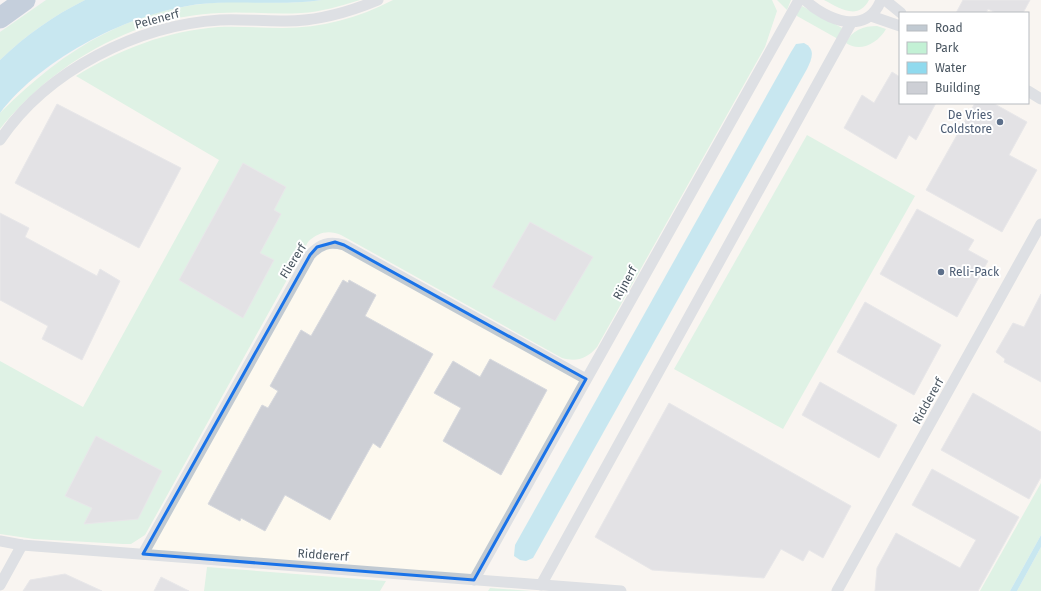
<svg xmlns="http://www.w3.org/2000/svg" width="1041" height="591" font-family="'Fira Sans',sans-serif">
	<rect width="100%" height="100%" fill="#f5f3f3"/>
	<path fill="#fdf9ef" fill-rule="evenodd" d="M 183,0 L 1041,0 L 1041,540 L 1013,591 L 0,591 L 0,97 ZM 900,13 L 1028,13 L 1028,103 L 900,103 Z"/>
	<g fill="#c3f1d5">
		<path d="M 46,0 L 85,0 C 53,16 26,35 0,60 L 0,32 Z"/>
		<path d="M 322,0 L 360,0 C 340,6 321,12 301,13 C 273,15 246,11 219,13 C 132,17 54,63 0,129 L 0,113 L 2,111 C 65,48 134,6 225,2 C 258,1 290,5 322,0 Z"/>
		<path d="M 393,0 L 772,0 L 777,11 L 765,47 L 597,347 C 587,359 576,362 562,358 L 341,235 C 329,230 318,232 308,242 L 145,535 L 131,544 L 123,544 L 34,539 L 0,534 L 0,361 L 83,407 L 219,160 L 76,76 C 120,49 167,31 218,27 C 240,26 261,28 282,28 C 321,28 359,18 393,0 Z"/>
		<path d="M 777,0 L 791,0 L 787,10 Z"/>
		<path d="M 824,0 L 869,0 C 858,21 839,8 824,0 Z"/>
		<path d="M 802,6 L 842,28 L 838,39 L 797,16 L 796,14 Z"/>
		<path d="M 877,26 L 886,29 C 878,43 860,53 846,43 C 852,30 863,26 877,26 Z"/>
		<path d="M 807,135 L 915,196 L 783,429 L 674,369 Z"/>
		<path d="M 1041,483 L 1041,535 L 1010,591 L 980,591 Z"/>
		<path d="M 1041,547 L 1041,591 L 1017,591 Z"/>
		<path d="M 207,567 L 386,581 L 380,591 L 204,591 Z"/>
		<path d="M 490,588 L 531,591 L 488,591 Z"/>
	</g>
	<g fill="#90daee">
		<path d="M 85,0 L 322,0 C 282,6 241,0 201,4 C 131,12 43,57 0,113 L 0,60 C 26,35 53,16 85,0 Z"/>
		<path d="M 804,43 C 816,49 812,59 807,69 L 533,558 L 526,561 L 520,560 L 514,556 L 515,545 L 791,52 L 796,44 Z"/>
		<path d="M 1041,535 L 1041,547 L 1017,591 L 1010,591 Z"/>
	</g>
	<g fill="#cdcfd5" stroke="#d7d9de">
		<path d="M 963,0 L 1030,0 L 1023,13 L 996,13 L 988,9 L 986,13 L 956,13 Z"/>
		<path d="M 892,72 L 900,77 L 900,103 L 936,103 L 916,140 L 909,135 L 896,159 L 844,128 L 862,95 L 874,103 Z"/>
		<path d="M 975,103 L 993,103 L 1027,122 L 1009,155 L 1037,170 L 1002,232 L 926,190 Z"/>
		<path d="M 57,104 L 181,168 L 139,248 L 15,183 Z"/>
		<path d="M 243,163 L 286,187 L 274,210 L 281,214 L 260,253 L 274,260 L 243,318 L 179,280 Z"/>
		<path d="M 917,209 L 974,240 L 968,250 L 988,261 L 957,317 L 880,274 Z"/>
		<path d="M 0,213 L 29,228 L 25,237 L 97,276 L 100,269 L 120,281 L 82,360 L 42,339 L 48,326 L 0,300 Z"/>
		<path d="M 530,222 L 593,257 L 555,321 L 492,287 Z"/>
		<path d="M 343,280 L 348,283 L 349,280 L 376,295 L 365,316 L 433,354 L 380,448 L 373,443 L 330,520 L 285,495 L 265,531 L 241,518 L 240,521 L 208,504 L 262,405 L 268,408 L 278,391 L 270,386 L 301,330 L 311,336 Z"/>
		<path d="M 1041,294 L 1041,382 L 1004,362 L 1005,359 L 996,352 L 1013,323 L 1024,327 Z"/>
		<path d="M 865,302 L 941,345 L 914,395 L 837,352 Z"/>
		<path d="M 490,359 L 547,390 L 501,475 L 443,441 L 461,408 L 434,393 L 453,361 L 480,377 Z"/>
		<path d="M 820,382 L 897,425 L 879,458 L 802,415 Z"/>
		<path d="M 973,393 L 1041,432 L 1041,477 L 1029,499 L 941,450 Z"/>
		<path d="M 669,403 L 851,506 L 823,558 L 809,550 L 803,561 L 781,549 L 764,578 L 652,570 L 595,537 Z"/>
		<path d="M 96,436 L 162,471 L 138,519 L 84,524 L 92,508 L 65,496 Z"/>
		<path d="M 932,469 L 1019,517 L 978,591 L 875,591 L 877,568 L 896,533 L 960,568 L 976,540 L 912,505 Z"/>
		<path d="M 65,574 L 102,591 L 23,591 L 30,580 Z"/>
		<path d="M 161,577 L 189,591 L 154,591 Z"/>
	</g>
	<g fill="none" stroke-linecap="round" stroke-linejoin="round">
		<g stroke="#c1cad2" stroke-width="11">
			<path d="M 805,0 C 826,20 867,37 881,0"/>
			<path d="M 885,0 L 901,13"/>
			<path d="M 871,16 L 900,26"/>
			<path d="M 1028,91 L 1041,99"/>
			<path d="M 0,140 C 47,70 138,25 220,20 C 240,19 260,21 281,21 C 314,22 347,13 378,0"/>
			<path d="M 0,541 L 22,545 L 621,591"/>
			<path d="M 143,554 L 310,255 C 320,244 329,241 344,245 L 586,379"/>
			<path d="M 474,580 L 799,0"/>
			<path d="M 0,585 L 22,545"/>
			<path d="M 541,585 L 851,23"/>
			<path d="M 837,591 L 1041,224"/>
		</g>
		<path stroke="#8ba5c1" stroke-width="21" d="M 0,18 L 25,0"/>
	</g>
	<path d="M0 0H1041V591H0ZM 335,242 L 344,245 L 586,379 L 474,580 L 143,554 L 310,255 L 317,247 Z" fill="#f5f3f3" fill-opacity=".55" fill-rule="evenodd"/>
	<path fill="none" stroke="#1a73e8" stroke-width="3" stroke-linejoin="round" d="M 335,242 L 344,245 L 586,379 L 474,580 L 143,554 L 310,255 L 317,247 Z"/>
	<g fill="#5c6f8a" stroke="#fff" stroke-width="1.5">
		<circle cx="1000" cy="122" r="4"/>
		<circle cx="941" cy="272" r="4"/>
	</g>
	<g text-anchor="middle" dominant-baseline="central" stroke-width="4" stroke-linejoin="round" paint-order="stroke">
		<g font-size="12" fill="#4a5661" stroke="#fff">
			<text transform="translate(157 19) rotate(-15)">Pelenerf</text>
			<text transform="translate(293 261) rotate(-58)">Fliererf</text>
			<text transform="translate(625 283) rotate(-61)">Rijnerf</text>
			<text transform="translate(928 401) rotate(-61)">Riddererf</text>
			<text transform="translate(323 555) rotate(4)">Riddererf</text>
		</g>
		<g font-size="12" fill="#4e5e75" stroke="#fff" text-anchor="end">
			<text x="992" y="115">De Vries<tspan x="992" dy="14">Coldstore</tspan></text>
			<text x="949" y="272" text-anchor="start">Reli-Pack</text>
		</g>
	</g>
	<rect x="899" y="12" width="130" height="92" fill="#ffffff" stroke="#b7bbc0"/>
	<rect x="907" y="25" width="20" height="6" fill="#c1cad2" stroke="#b7bbc0"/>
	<text x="935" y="32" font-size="12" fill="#4a5661">Road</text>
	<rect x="907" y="42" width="20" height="12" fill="#c3f1d5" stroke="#b7bbc0"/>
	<text x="935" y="52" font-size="12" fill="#4a5661">Park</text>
	<rect x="907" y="62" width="20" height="12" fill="#90daee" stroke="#b7bbc0"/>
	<text x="935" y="72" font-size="12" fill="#4a5661">Water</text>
	<rect x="907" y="82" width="20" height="12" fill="#cdcfd5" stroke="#b7bbc0"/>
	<text x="935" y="92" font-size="12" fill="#4a5661">Building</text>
</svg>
